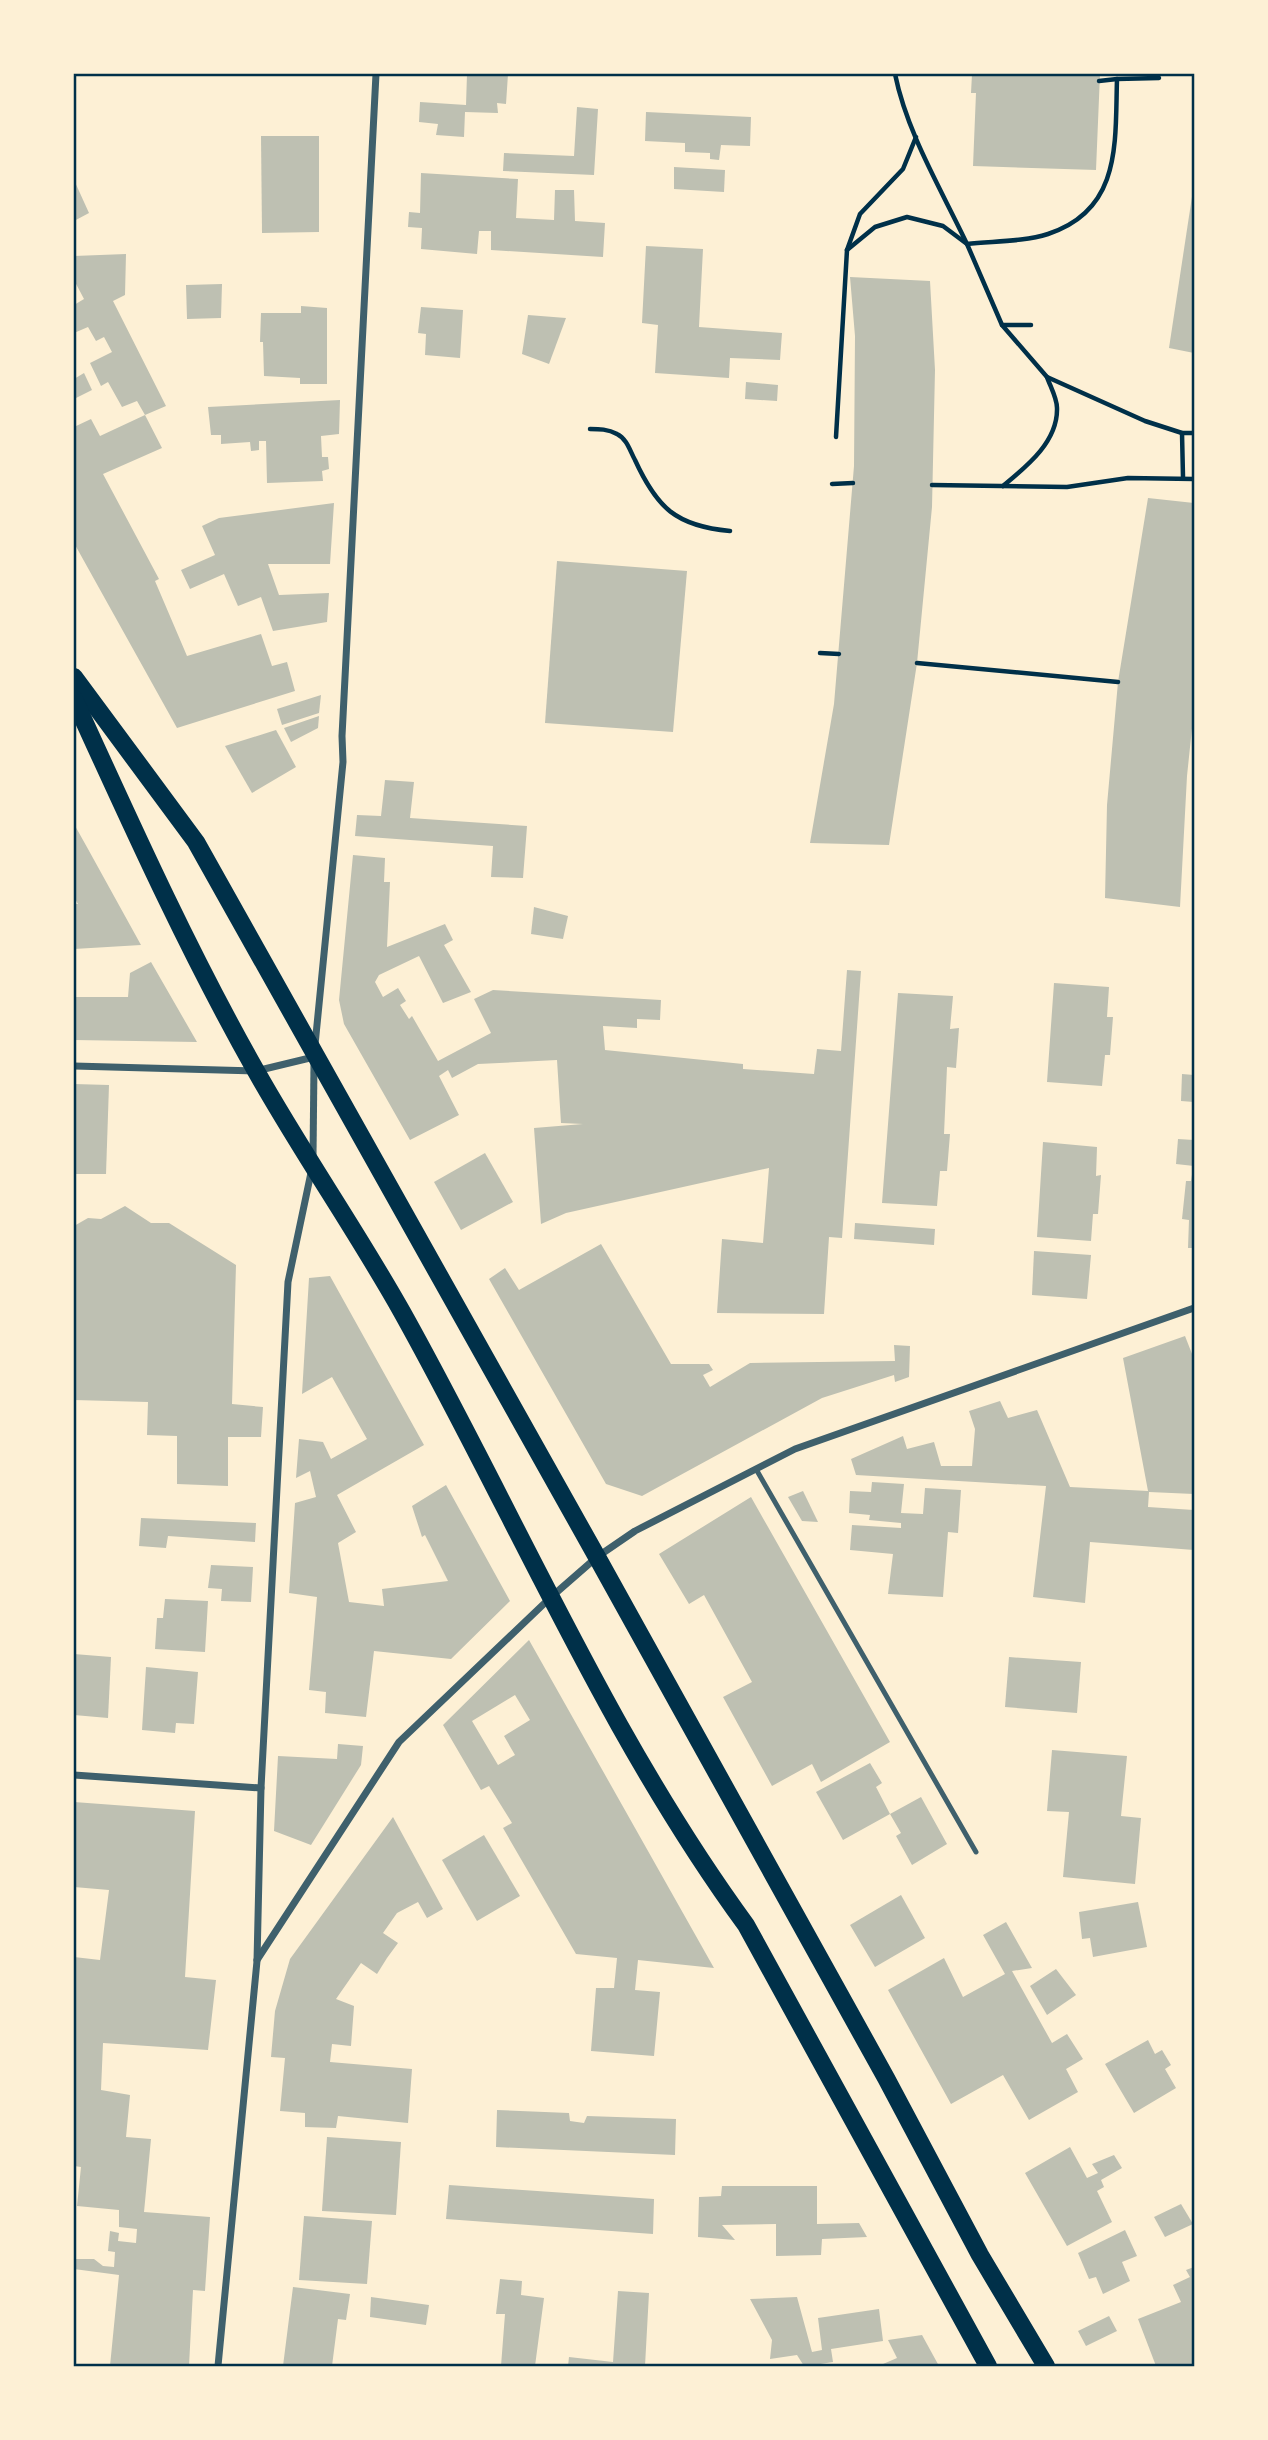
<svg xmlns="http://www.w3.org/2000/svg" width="1268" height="2440" font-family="'PT Sans Narrow',sans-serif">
	<rect width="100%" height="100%" fill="#fdf0d5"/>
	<g fill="#bec0b2" fill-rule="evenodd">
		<path d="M 467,74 L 508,74 L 506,104 L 497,103 L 498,113 L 465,112 L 464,137 L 436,135 L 438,124 L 419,122 L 420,102 L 466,105 Z"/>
		<path d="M 972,74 L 1100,74 L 1096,170 L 973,166 L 976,93 L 971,93 Z"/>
		<path d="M 577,107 L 598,109 L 594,175 L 503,171 L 504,153 L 574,156 Z"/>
		<path d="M 646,112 L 751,117 L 750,146 L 721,145 L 719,160 L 710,159 L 710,153 L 685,152 L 685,143 L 645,141 Z"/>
		<path d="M 261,136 L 319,136 L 319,232 L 262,233 Z"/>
		<path d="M 674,167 L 725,170 L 724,192 L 674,189 Z"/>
		<path d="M 421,173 L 518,179 L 516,218 L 554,220 L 555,190 L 574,190 L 575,221 L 605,223 L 603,257 L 491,250 L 491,231 L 479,231 L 477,254 L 421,249 L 422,228 L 408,227 L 409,212 L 420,213 Z"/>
		<path d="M 74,180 L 89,213 L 74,221 Z"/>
		<path d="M 1193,190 L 1194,190 L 1194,353 L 1169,348 Z"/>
		<path d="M 646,246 L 703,249 L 699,327 L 782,333 L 780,360 L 730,358 L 729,378 L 655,373 L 658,325 L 642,323 Z"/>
		<path d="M 126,254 L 125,295 L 113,301 L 166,406 L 145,415 L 162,448 L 103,474 L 159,579 L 155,581 L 187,656 L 261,634 L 272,666 L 287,662 L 295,691 L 177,728 L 74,543 L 74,427 L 91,419 L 100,436 L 145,415 L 137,401 L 122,407 L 108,382 L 101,386 L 90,363 L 112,352 L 104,337 L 96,341 L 88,327 L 74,333 L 74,305 L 84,299 L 74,280 L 74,256 Z"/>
		<path d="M 850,277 L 930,281 L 935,370 L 932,507 L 917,663 L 889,845 L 810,843 L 834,704 L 854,466 L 855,336 Z"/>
		<path d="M 222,284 L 221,318 L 187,319 L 186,285 Z"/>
		<path d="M 301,306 L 327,308 L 327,384 L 300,384 L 300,378 L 264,376 L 263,342 L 260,342 L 261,313 L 301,313 Z"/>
		<path d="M 421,307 L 463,310 L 460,358 L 425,355 L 426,334 L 418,333 Z"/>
		<path d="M 528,315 L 566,318 L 549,364 L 522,354 Z"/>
		<path d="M 84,373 L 92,390 L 74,399 L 74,379 Z"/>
		<path d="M 746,382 L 778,385 L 777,401 L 745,399 Z"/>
		<path d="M 340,400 L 339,434 L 321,436 L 322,457 L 328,457 L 329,469 L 322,471 L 323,481 L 267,483 L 266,441 L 259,441 L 259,450 L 251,451 L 250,442 L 221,444 L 221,435 L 211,435 L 208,407 Z"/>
		<path d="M 1148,498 L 1194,503 L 1194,709 L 1187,776 L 1180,907 L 1105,898 L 1107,805 L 1118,682 Z"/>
		<path d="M 334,503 L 330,564 L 268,564 L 279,595 L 329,593 L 327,622 L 273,631 L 261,597 L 238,606 L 224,574 L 190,589 L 181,570 L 215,555 L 202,526 L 219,518 Z"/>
		<path d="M 557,561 L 687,571 L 673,732 L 545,723 Z"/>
		<path d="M 321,695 L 319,713 L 282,725 L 277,709 Z"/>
		<path d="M 319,716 L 318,728 L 291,742 L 284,728 Z"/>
		<path d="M 276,730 L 296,767 L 252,793 L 225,746 Z"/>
		<path d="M 385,780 L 414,782 L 410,818 L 527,826 L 523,878 L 491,877 L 493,846 L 355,836 L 357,815 L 381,816 Z"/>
		<path d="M 74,824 L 88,849 L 141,945 L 74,949 L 74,904 L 78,904 L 74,897 Z"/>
		<path d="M 353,855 L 385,858 L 384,882 L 390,882 L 387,947 L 445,924 L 453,940 L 444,945 L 471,992 L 443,1003 L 419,956 L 379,975 L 375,982 L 383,997 L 398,988 L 406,1001 L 400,1005 L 409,1019 L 412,1016 L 438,1061 L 491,1033 L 474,999 L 493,990 L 661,1000 L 660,1020 L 637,1019 L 637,1028 L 603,1026 L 605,1050 L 743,1064 L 743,1069 L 814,1074 L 817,1049 L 841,1051 L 847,970 L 861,971 L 842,1238 L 829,1237 L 824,1314 L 717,1313 L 722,1239 L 763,1243 L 769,1168 L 566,1213 L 541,1224 L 534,1128 L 583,1124 L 561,1123 L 557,1060 L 478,1064 L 452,1078 L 448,1070 L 439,1076 L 459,1115 L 410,1140 L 344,1024 L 339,1000 Z"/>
		<path d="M 534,907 L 568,916 L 563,939 L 531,934 Z"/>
		<path d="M 151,962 L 197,1042 L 74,1040 L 74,997 L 128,997 L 130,973 Z"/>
		<path d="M 1054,983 L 1109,987 L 1107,1017 L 1113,1017 L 1110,1055 L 1105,1055 L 1102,1086 L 1047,1082 Z"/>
		<path d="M 898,993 L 953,996 L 950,1029 L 959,1028 L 956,1068 L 947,1067 L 944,1134 L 950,1134 L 947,1171 L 940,1171 L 937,1206 L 882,1203 Z"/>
		<path d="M 1182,1074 L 1194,1075 L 1194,1102 L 1181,1101 Z"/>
		<path d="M 74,1084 L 109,1085 L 106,1174 L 74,1174 Z"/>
		<path d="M 1178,1139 L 1194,1140 L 1194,1166 L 1176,1164 Z"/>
		<path d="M 1043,1142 L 1097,1147 L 1096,1176 L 1101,1175 L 1098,1214 L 1093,1214 L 1091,1241 L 1037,1237 Z"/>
		<path d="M 485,1153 L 513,1202 L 461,1230 L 434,1182 Z"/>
		<path d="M 1193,1168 L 1194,1168 L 1194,1248 L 1188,1248 L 1189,1220 L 1182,1219 L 1186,1181 L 1191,1181 Z"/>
		<path d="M 125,1206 L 151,1223 L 169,1223 L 236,1265 L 232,1404 L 263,1407 L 261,1437 L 228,1437 L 228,1486 L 177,1484 L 177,1436 L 147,1435 L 148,1402 L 74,1400 L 74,1226 L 88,1218 L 101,1219 Z"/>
		<path d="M 855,1223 L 935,1229 L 934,1245 L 854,1239 Z"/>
		<path d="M 601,1244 L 671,1364 L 709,1364 L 713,1370 L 703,1375 L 710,1387 L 750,1363 L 895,1361 L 894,1345 L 910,1346 L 909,1377 L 895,1382 L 894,1375 L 822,1398 L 642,1496 L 606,1484 L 489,1279 L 505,1268 L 519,1290 Z"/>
		<path d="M 1034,1251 L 1091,1255 L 1087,1299 L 1032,1295 Z"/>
		<path d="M 330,1276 L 424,1445 L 337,1495 L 356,1532 L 338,1543 L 349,1602 L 384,1606 L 382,1589 L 448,1581 L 425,1535 L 422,1537 L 412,1506 L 446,1485 L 510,1601 L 451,1659 L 374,1651 L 366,1717 L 325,1713 L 326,1692 L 309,1690 L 317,1597 L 289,1593 L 295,1503 L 316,1497 L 310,1471 L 296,1478 L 299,1439 L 323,1442 L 331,1459 L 367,1439 L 332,1377 L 302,1394 L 309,1278 Z"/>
		<path d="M 1185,1336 L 1194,1359 L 1194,1494 L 1149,1492 L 1148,1507 L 1194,1510 L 1194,1550 L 1090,1542 L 1085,1603 L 1033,1597 L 1046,1486 L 856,1475 L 851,1459 L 903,1436 L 907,1449 L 934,1442 L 941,1466 L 972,1466 L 975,1429 L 969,1411 L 1000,1401 L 1008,1418 L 1037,1410 L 1070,1487 L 1148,1491 L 1123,1358 Z"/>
		<path d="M 872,1482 L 904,1484 L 901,1513 L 923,1514 L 925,1488 L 961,1490 L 958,1533 L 948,1532 L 943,1597 L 888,1594 L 893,1554 L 850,1550 L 852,1525 L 901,1528 L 901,1523 L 869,1520 L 870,1515 L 849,1513 L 850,1491 L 871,1492 Z"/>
		<path d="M 803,1491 L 818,1522 L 802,1521 L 788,1497 Z"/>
		<path d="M 751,1497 L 890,1742 L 821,1782 L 812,1764 L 772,1786 L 723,1697 L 752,1682 L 704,1595 L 689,1604 L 659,1554 Z"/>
		<path d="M 141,1518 L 256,1523 L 255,1542 L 168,1536 L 166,1548 L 139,1546 Z"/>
		<path d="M 211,1565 L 253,1567 L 251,1602 L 221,1601 L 222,1589 L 208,1588 Z"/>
		<path d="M 165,1599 L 208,1601 L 205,1652 L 155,1649 L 157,1618 L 163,1618 Z"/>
		<path d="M 529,1640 L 714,1968 L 638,1960 L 635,1990 L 660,1992 L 654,2056 L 591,2051 L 596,1988 L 614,1988 L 617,1958 L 576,1954 L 503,1828 L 512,1823 L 489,1786 L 481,1790 L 443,1725 ZM 515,1695 L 530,1720 L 504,1736 L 515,1755 L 498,1765 L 472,1721 Z"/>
		<path d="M 74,1654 L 111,1657 L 108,1718 L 74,1715 Z"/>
		<path d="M 1009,1657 L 1081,1662 L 1077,1713 L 1005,1707 Z"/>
		<path d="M 146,1667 L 198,1672 L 194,1724 L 176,1723 L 175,1733 L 142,1730 Z"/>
		<path d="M 338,1744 L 363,1746 L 361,1765 L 311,1845 L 274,1831 L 278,1756 L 337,1759 Z"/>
		<path d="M 1052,1750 L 1127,1756 L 1121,1816 L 1141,1818 L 1135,1884 L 1063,1877 L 1069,1812 L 1047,1811 Z"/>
		<path d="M 870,1763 L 882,1783 L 876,1787 L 890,1814 L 843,1840 L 816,1792 Z"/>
		<path d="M 921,1797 L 947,1844 L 912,1865 L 896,1836 L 901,1833 L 890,1814 Z"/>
		<path d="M 74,1802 L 195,1811 L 185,1977 L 216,1980 L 208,2050 L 103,2043 L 101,2090 L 130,2095 L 126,2137 L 151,2139 L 144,2212 L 210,2217 L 205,2291 L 193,2290 L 189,2366 L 110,2366 L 119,2275 L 74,2269 L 74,2259 L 94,2259 L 103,2266 L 114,2267 L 115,2252 L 108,2251 L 110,2231 L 119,2233 L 118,2241 L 136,2243 L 137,2229 L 119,2227 L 119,2210 L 77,2206 L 81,2167 L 74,2166 L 74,1957 L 100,1960 L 109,1890 L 74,1887 Z"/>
		<path d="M 393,1817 L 443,1909 L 427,1918 L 418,1902 L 397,1913 L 383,1933 L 398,1943 L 387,1958 L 377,1974 L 361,1963 L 336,1999 L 354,2006 L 351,2046 L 332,2044 L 330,2062 L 412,2069 L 408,2123 L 338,2116 L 336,2128 L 305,2127 L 305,2113 L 280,2111 L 285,2058 L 271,2057 L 275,2011 L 290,1959 Z"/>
		<path d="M 484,1835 L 520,1896 L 477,1921 L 442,1860 Z"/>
		<path d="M 901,1895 L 925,1938 L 875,1967 L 850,1925 Z"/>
		<path d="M 1138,1902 L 1147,1947 L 1093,1957 L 1090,1938 L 1082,1939 L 1079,1912 Z"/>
		<path d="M 1006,1922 L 1032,1968 L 1012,1971 L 1052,2043 L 1067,2034 L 1083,2059 L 1066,2069 L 1078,2092 L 1029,2120 L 1003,2075 L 951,2104 L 888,1990 L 944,1958 L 963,1997 L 1005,1974 L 983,1935 Z"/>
		<path d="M 1056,1969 L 1076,1995 L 1047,2015 L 1030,1986 Z"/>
		<path d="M 1148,2040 L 1155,2054 L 1162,2050 L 1171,2065 L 1165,2069 L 1176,2088 L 1134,2113 L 1105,2064 Z"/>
		<path d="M 497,2110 L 569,2113 L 570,2121 L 584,2123 L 587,2116 L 676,2119 L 675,2155 L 496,2147 Z"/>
		<path d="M 327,2137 L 401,2142 L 396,2215 L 322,2211 Z"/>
		<path d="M 1070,2147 L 1087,2178 L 1098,2173 L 1092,2164 L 1114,2155 L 1122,2168 L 1101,2180 L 1104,2187 L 1097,2191 L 1112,2222 L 1067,2246 L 1025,2173 Z"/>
		<path d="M 449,2185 L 654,2199 L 653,2234 L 446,2219 Z"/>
		<path d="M 722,2186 L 817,2186 L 817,2224 L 859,2223 L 867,2237 L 822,2239 L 821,2255 L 776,2256 L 776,2224 L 722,2225 L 735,2240 L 698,2237 L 699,2197 L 721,2196 Z"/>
		<path d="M 1181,2204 L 1193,2224 L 1165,2237 L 1154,2217 Z"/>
		<path d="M 304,2216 L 372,2221 L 367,2284 L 299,2280 Z"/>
		<path d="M 1125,2230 L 1137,2256 L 1122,2262 L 1130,2281 L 1103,2294 L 1096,2277 L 1089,2279 L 1078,2253 Z"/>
		<path d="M 1194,2267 L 1194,2366 L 1156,2366 L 1138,2319 L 1181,2302 L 1173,2285 L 1190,2277 L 1186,2270 Z"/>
		<path d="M 500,2279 L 522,2281 L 521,2295 L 544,2298 L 535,2366 L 501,2366 L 505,2314 L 496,2314 Z"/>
		<path d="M 293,2287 L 350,2294 L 346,2320 L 338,2319 L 332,2366 L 283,2366 Z"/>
		<path d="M 618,2291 L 649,2293 L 645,2366 L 568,2366 L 569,2357 L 613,2362 Z"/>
		<path d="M 371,2297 L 429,2305 L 426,2325 L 370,2317 Z"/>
		<path d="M 797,2297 L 812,2352 L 822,2350 L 818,2318 L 879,2309 L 883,2341 L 831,2349 L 833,2362 L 808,2366 L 804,2366 L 797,2355 L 770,2359 L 772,2340 L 750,2299 Z"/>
		<path d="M 1109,2316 L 1117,2331 L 1086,2346 L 1078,2331 Z"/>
		<path d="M 922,2335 L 939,2366 L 884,2366 L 883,2364 L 897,2358 L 888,2340 Z"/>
	</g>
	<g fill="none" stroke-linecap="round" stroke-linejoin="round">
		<g stroke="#003049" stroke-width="4.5">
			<path d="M 895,74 C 907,133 941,189 967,244 C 992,241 1023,242 1048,234 C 1122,210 1115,142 1117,79 L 1159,78"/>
			<path d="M 1099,81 L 1117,79"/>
			<path d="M 847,250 L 875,227 L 907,217 L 943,226 L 967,244 L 1002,325 L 1047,377 L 1145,421 L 1182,433 L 1194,433"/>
			<path d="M 1002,325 L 1031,325"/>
			<path d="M 590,429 C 599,429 608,429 617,434 C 627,439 630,451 635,460 C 657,508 676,526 730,531"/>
			<path d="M 1182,433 L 1183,477"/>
			<path d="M 836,437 L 847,250 L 860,214 L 903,169 L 916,137"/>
			<path d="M 832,484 L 853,483"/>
			<path d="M 932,485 L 1067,487 L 1128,478 L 1194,479"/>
			<path d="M 1003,486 C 1026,467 1058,442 1057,408 C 1057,398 1050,386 1047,377"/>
			<path d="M 820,653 L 839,654"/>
			<path d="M 917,663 L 1118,682"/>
		</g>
		<path stroke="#3f606c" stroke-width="5" d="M 756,1469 L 976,1852"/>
		<g stroke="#3f606c" stroke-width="7">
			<path d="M 315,1045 L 343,762 L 342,736 L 376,74"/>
			<path d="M 74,1066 L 256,1071 L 314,1057"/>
			<path d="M 313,1157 L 314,1063"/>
			<path d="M 74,1775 L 261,1788"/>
			<path d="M 257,1960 L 399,1742 L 550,1598 L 597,1557 L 635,1531 L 795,1449 L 1194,1308"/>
			<path d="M 218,2366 L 257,1961 L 261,1788 L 288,1282 L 312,1168"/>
		</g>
		<g stroke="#003049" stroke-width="18">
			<path d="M 74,677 L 196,842 L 597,1557 L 886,2078 L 980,2255 L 1046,2366"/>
			<path d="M 74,699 C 131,824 188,951 256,1071 C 302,1153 356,1230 402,1312 C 516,1516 607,1735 746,1925 L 988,2366"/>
		</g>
	</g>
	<rect width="1268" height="2440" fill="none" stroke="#fdf0d5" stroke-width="150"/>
	<rect x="75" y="75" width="1118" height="2290" fill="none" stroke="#003049" stroke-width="2.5"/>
</svg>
